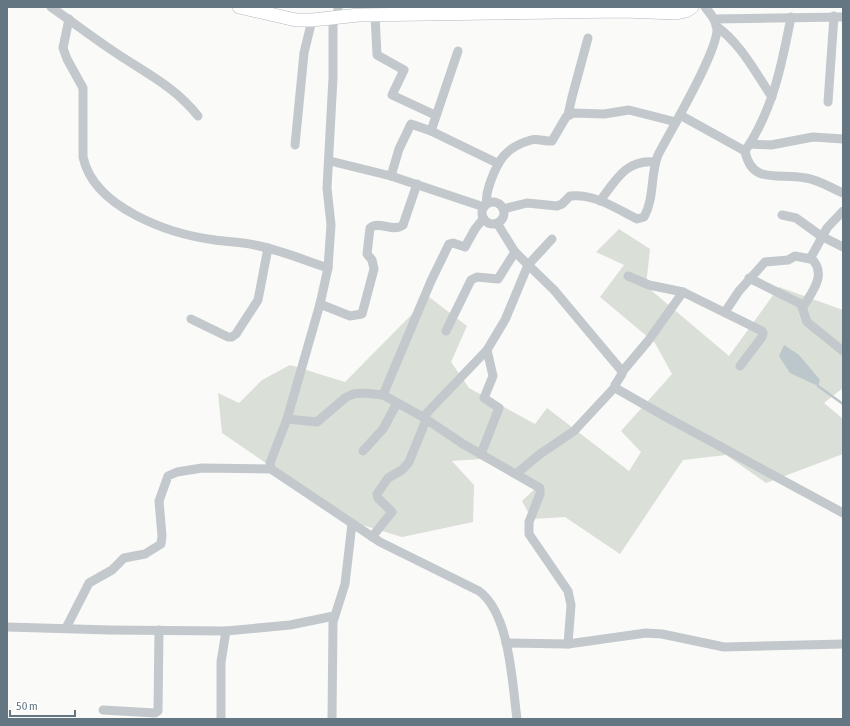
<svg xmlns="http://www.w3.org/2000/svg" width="850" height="726" font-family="'Asap Condensed',sans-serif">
	<rect width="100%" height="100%" fill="#fafaf8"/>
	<path fill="#dadfd7" d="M 619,229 L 650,249 L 646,286 L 729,356 L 779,287 L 843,310 L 843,388 L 824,403 L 843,419 L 843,454 L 766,483 L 726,455 L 683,460 L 620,554 L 565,517 L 532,519 L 522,501 L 538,486 L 481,459 L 452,461 L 474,485 L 473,522 L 402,537 L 352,522 L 222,433 L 218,393 L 239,403 L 262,380 L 290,365 L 345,382 L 429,297 L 467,326 L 451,362 L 469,388 L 535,424 L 547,408 L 629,471 L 641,452 L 621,431 L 672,374 L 655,343 L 600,297 L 624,265 L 596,252 Z"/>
	<path fill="#bbc7cb" d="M 784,345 L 799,355 L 820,380 L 818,386 L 790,373 L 779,356 Z"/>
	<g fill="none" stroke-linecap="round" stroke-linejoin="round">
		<path stroke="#bbc7cb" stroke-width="2.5" d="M 818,386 L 843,404"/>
		<g stroke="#b3babf" stroke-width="14">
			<path id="secondary" d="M 239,7 L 296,20 L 312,20 L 359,15 L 623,11 L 676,13 L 686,11 L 692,7"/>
		</g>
		<g stroke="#c3c8cc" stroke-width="9">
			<path d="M 51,7 C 74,23 96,40 119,55 C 148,74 176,88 198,116"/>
			<path d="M 375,15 L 377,55 L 404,70 L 392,95 L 435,115"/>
			<path d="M 338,17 L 338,7"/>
			<path d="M 791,17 C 782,64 773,110 745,151 C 752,186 779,172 806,178 C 819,180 831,188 843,193"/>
			<path d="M 69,19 L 63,48 L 67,59 L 83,88 L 83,157 C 94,208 169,234 215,240 C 229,242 242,242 255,245 C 280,250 304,260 328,268"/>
			<path d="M 714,19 L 843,17"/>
			<path d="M 716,26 C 741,44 755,72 772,97"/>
			<path d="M 828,102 L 834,16"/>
			<path d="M 568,115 L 572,97 L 588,38"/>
			<path d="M 680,115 L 745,151"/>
			<path d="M 431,131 L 458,51"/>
			<path d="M 750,144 L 771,145 L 813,137 L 843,139"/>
			<path d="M 295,145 L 304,53 L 312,20"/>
			<path d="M 330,161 L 391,176 L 484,207"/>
			<path d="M 391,176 L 399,149 L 411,124 L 431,131 L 497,163"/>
			<path d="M 600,201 C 616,180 626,159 655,162"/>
			<circle cx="493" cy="213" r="11"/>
			<path d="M 487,204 C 485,196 488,190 490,183 C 498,160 506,147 531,140 C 538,138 545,142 552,141 L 566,117 L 573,113 L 604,114 L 629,110 L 676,122"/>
			<path d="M 503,209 L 527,203 L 557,206 L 562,204 L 570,196 C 594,193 617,209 637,219 L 644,217 C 655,197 650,175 658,155 C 670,132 719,49 717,28 C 716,20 710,13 705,7"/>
			<path d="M 782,215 L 796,218 L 821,236 L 843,247"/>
			<path d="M 497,223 L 515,252 L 554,290 L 621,370 L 622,374 L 615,385 L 617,389 L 666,417 L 843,513"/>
			<path d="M 628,276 L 649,285 L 683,292 L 762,331 L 763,333 L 762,337 L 740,366"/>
			<path d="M 749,278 L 801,304 L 807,322 L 843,351"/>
			<path d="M 320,304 L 350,316 L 362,314 L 374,269 L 372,260 L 367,254 L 370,228 C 379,220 393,233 403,225 L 417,184"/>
			<path d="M 803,307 C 813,291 828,273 810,257"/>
			<path d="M 725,312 L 739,291 L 765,262 L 788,260 L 795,256 L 810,259 L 827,228 L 843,211"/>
			<path d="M 191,319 L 228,337 L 232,337 L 236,334 L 258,300 L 268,248"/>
			<path d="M 446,331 L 471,280 L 477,277 L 498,279 L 515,252"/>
			<path d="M 622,372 L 648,341 L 683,292"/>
			<path d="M 383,395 L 431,281 L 449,244 L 453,243 L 465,247 L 475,229 L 483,219"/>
			<path d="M 423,417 L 487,350 L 505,320 L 528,265 L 552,239"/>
			<path d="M 287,419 L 317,422 L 345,398 L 353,394 L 364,393 L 383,395 L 423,417 L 463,444 L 540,488 L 540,494 L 529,522 L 529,534 L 568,591 L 571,605 L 568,644"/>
			<path d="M 363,451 L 383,429 L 397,403"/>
			<path d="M 481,454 L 499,408 L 484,398 L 493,376 L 487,350"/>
			<path d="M 271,469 L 270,463 L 287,419 L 320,304 L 328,268 L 331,225 L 327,188 L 333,78 L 333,18"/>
			<path d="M 516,474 L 540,454 L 574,431 L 615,387"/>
			<path d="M 372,537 L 392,512 L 378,498 L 377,494 L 388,478 L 402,470 L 409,462 L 426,420"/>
			<path d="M 7,627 L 110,630 L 226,631 L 290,625 L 334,616"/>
			<path d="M 66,628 L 89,583 L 112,570 L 124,558 L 145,554 L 161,544 L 162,536 L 159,501 L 168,476 L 177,472 L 202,468 L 271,469 L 380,542 L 479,591 C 510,614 512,682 517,719"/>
			<path d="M 506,643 L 568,644 L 646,633 L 662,634 L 724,647 L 843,644"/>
			<path d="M 103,710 L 155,713 L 158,711 L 159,630"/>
			<path d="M 221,719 L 221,662 L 226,631"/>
			<path d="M 332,719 L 333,622 L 345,584 L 352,524"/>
		</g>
		<use href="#secondary" stroke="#fff" stroke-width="13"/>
	</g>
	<rect width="850" height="726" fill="none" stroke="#657683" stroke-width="16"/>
	<path d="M10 710v6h65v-6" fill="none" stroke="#657683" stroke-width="2"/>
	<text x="16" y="710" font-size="12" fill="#657683" stroke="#ffffff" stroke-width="3" paint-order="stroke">50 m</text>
</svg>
